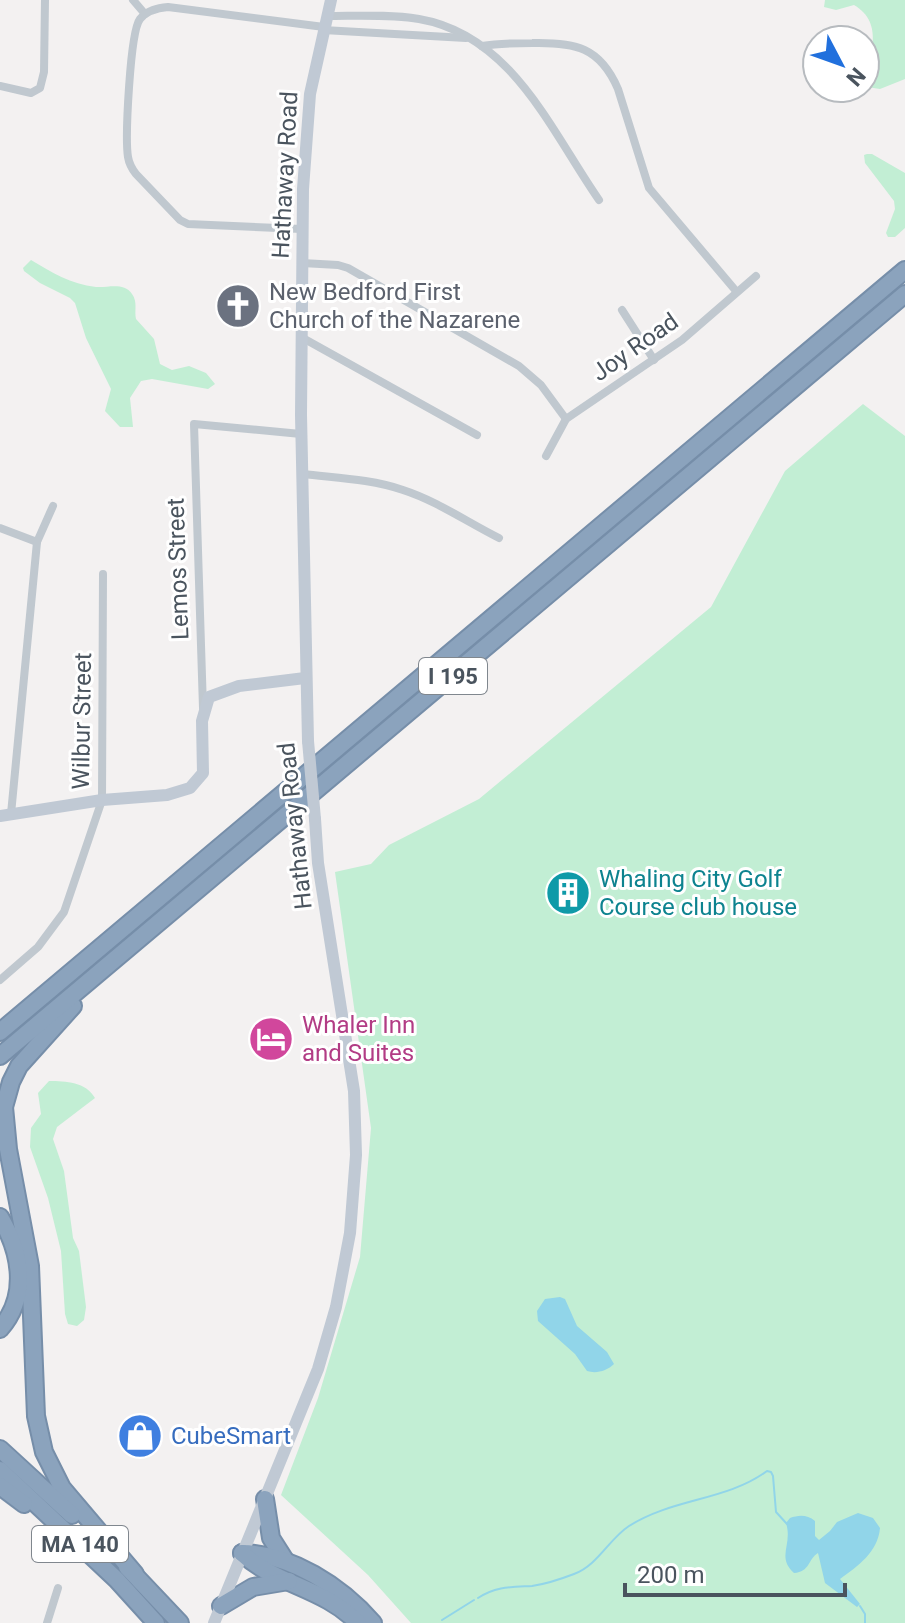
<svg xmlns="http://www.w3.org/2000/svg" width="905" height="1623" font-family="Roboto,sans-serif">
	<rect width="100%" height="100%" fill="#f3f1f1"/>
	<g fill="#c2eed4">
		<path d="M 825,0 L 905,0 L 905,79 L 880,89 L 867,87 C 868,57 886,24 854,5 L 836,10 L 824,7 Z"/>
		<path d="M 867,154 L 872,154 L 905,173 L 905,228 L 895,237 L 888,237 L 886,233 L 895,209 L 894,201 L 865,163 L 864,155 Z"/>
		<path d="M 31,260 C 53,273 70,284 96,287 C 108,288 124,282 132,294 C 138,302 134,311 136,319 L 154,339 L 160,364 L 172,370 L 189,366 L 206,373 L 215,384 L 208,389 L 152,379 L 141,381 L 130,398 L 133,427 L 120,427 L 105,411 L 111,389 L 86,338 L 75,303 L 70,298 L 40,283 L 24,271 L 23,268 Z"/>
		<path d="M 863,404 L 905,436 L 905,1623 L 411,1623 L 368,1575 L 281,1495 L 318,1398 L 360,1257 L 371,1128 L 335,872 L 371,864 L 389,845 L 479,799 L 711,607 L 785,471 Z"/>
		<path d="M 49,1081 C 66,1081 86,1082 95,1098 L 57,1127 L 53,1139 L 64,1171 L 73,1238 L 79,1251 L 86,1307 L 84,1320 L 77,1326 L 68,1324 L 65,1314 L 61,1251 L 48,1198 L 30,1147 L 31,1128 L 41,1114 L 38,1093 Z"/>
	</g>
	<g fill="#91d5e9">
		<path d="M 560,1297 L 565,1299 L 577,1326 L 607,1352 L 614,1364 C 607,1371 596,1374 587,1371 L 575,1354 L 538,1321 L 537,1311 L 545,1299 Z"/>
		<path d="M 858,1513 L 873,1518 L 880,1528 C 878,1552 858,1566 840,1579 L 860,1604 L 857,1607 L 825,1583 L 818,1553 C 808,1559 810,1572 794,1573 C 776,1557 793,1545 786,1523 L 790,1518 C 798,1515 807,1514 815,1521 L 815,1536 L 819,1540 L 830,1531 L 837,1522 Z"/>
	</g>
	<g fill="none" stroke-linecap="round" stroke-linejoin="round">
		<g stroke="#91d5e9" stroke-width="2">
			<path d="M 478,1598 C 496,1586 512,1587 532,1586 C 546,1584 561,1579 574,1574 C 598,1565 609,1539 629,1526 C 673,1498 726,1501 767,1471 L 771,1472 L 773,1476 L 776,1512 L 787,1524"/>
			<path d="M 860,1606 L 865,1614 L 865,1623"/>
			<path d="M 442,1620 L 474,1600"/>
		</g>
		<g stroke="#768ea9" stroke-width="20">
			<g id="highway">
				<path d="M 73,1006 L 19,1066 L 11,1082 L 4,1107 L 8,1149 L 30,1266 L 36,1416 L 44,1452 L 62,1488 L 135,1574"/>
				<path d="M 0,1032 L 905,270"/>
				<path d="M 0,1056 L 905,294"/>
				<path d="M 0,1217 C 21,1252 29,1296 0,1329"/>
				<path d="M 0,1449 L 72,1515"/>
				<path d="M 0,1470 L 117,1580 L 156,1623"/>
				<path d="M 0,1486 L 24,1504"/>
				<path d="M 265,1499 L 271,1538 L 285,1560"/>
				<path d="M 242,1553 C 291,1554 341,1586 373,1623"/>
				<path d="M 242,1553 C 275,1585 323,1587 358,1623"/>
				<path d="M 127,1567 L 180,1623"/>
				<path d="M 221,1606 L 253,1587 L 289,1581"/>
			</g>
		</g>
		<g stroke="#c0c8cf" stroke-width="8">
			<path d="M 133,0 L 145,14"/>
			<path d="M 327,16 C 357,16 389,14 419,19 C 512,35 551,131 599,200"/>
			<path d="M 323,30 L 466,38"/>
			<path d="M 482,46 C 499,43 516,43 532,43 C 575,42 600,47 618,89 L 649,188 L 736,291"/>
			<path d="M 0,86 L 31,93 L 40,88 L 44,72 L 45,0"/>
			<path d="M 302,229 L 188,224 L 180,220 L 136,174 C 132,169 129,163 128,157 C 125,138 130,32 140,19 C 147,10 158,8 168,7 L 324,27"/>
			<path d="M 302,263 L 338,265 L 348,268 L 519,366 L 541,385 L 566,419"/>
			<path d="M 622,310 L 654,360"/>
			<path d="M 301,337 L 477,435"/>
			<path d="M 546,456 L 566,419 L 682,340 L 756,276"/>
			<path d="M 303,474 C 336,478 371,479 403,490 C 437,501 467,522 499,538"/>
			<path d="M 0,528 L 37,542"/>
			<path d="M 203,708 L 194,424 L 301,434"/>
			<path d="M 11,814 L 37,542 L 53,506"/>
			<path d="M 0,980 L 38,947 L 64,912 L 102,800 L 103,574"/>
			<path d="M 47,1623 L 58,1588"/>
		</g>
		<g stroke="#c0c9d4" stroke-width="12">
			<path d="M 308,741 L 301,415 L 303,189 L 310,94 L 331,0"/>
			<path d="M 0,816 L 102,800 L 167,795 L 190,788 L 203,773 L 202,721 L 209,697 L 239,686 L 305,678"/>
			<path d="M 214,1623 L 318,1369 L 336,1307 L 350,1233 L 356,1155 L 354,1091 L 318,863 L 315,819"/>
		</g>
		<use href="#highway" stroke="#8ba3bd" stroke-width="16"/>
		<path stroke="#c0c9d4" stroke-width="12" d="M 308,741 L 315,819"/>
	</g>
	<defs>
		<g id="church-disc" transform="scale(2.3)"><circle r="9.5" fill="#6b7280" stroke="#fff"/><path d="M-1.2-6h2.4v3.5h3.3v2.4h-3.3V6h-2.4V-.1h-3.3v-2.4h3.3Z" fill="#fff"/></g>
		<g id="building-disc" transform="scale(2.3)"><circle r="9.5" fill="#0f9aa8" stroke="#fff"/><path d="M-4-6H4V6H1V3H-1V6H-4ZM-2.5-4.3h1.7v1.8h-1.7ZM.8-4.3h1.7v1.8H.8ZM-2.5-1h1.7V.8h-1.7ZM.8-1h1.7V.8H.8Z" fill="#fff"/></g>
		<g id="hotel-disc" transform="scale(2.3)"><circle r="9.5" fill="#d1479c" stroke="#fff"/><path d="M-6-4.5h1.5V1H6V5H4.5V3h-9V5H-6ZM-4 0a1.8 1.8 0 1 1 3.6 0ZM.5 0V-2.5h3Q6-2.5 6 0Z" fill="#fff"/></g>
		<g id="shop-disc" transform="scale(2.3)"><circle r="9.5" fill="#3f7fe0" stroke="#fff"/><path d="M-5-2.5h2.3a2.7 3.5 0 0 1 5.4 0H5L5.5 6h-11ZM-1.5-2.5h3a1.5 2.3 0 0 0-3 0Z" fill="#fff"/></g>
	</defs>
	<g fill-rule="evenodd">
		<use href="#church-disc" x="238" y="306"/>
		<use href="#building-disc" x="568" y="893"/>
		<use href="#hotel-disc" x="271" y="1039"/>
		<use href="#shop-disc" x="140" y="1436"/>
	</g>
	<g text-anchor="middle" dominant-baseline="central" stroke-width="6" stroke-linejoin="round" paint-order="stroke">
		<g fill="#fff" stroke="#80878e" stroke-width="2">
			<rect x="419" y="658" width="68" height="36" rx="6"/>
			<rect x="32" y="1526" width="96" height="36" rx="6"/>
		</g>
		<g font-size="22" font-weight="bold" fill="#4a545e">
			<text x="453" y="676">I 195</text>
			<text x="80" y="1544">MA 140</text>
		</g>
		<g font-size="24" fill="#4a545e" stroke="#fff">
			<text transform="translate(285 175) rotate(-87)">Hathaway Road</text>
			<text transform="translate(635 347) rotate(-35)">Joy Road</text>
			<text transform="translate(178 569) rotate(-92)">Lemos Street</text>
			<text transform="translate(82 721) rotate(-89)">Wilbur Street</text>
			<text transform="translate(295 826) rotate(-96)">Hathaway Road</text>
		</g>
		<g font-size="24" fill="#5b616d" stroke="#fff" text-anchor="start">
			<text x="269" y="292">New Bedford First<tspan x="269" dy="28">Church of the Nazarene</tspan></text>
		</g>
		<g font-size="24" fill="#0d838f" stroke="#fff" text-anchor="start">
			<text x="599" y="879">Whaling City Golf<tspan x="599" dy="28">Course club house</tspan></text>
		</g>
		<g font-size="24" fill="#b23c85" stroke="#fff" text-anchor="start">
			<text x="302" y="1025">Whaler Inn<tspan x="302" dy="28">and Suites</tspan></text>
		</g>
		<g font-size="24" fill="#366cbe" stroke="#fff" text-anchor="start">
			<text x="171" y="1436">CubeSmart</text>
		</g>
	</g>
	<g transform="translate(841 64) rotate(131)"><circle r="38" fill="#ffffff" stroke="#b7bbbf" stroke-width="2"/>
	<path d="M0-6L14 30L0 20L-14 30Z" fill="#2170dd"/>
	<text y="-12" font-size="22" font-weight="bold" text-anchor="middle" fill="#4a545e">N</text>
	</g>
	<path d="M625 1583v12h220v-12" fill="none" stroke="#4a545e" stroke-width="4"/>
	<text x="637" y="1583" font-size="24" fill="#4a545e" stroke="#ffffff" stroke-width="6" paint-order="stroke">200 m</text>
</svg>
